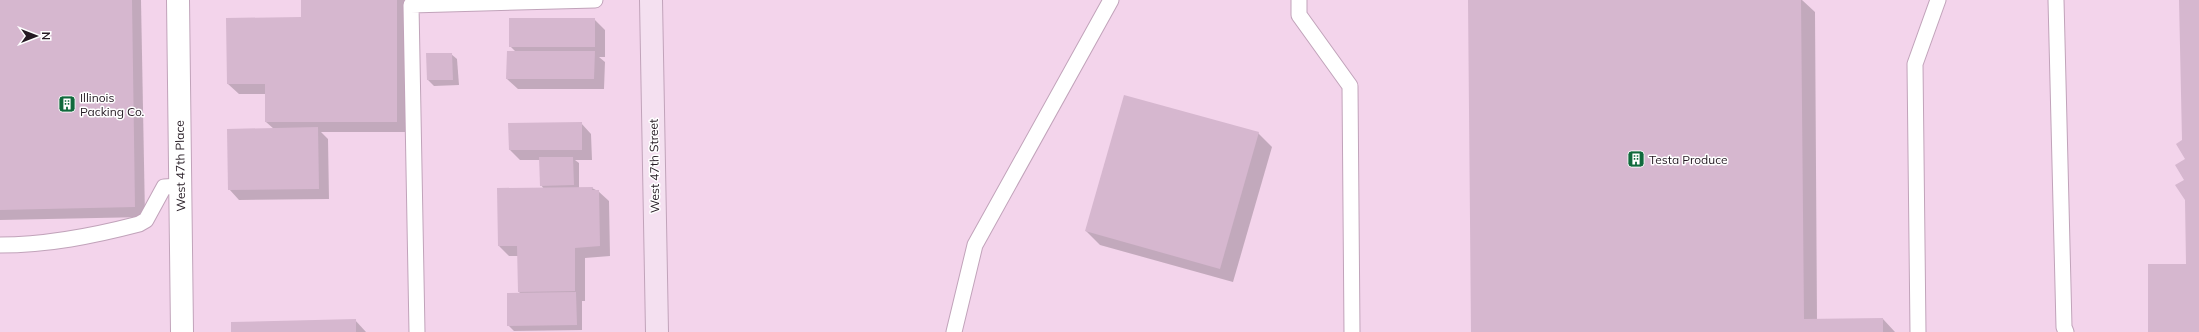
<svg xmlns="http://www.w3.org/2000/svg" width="2199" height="332" font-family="Mulish,sans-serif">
	<rect width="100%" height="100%" fill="#f3d4eb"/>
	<g fill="#0003">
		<path d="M 0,0 L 141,0 L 145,217 L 0,220 Z"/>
		<path d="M 302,0 L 406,0 L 407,132 L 321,132 L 328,139 L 329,199 L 239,200 L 229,189 L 274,129 L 266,122 L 266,94 L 239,94 L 228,84 L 302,18 Z"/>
		<path d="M 1614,0 L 1802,0 L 1815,12 L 1817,320 L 1883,319 L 1895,332 L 1472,332 Z"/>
		<path d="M 594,19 L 605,30 L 605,57 L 599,57 L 605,62 L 604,89 L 518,89 L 507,79 L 508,52 L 516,52 L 510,46 Z"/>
		<path d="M 451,54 L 457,59 L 459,85 L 434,86 L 428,80 Z"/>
		<path d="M 581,123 L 591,134 L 592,160 L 575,160 L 579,163 L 579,188 L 592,188 L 598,191 L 609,201 L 610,256 L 585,258 L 585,301 L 582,301 L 582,330 L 514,331 L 508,325 L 521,294 L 519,292 L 518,256 L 509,256 L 499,246 L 498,189 L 544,189 L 541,185 L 540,160 L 520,160 L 510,150 L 510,124 Z"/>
		<path d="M 1258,133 L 1272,147 L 1233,282 L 1100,245 L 1086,231 Z"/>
		<path d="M 355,320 L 366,332 L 232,332 Z"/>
	</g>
	<g fill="#d6b7cf">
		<path d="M 0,0 L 132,0 L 135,207 L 0,210 Z"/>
		<path d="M 301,0 L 397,0 L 397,122 L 265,122 L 265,84 L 227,84 L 226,18 L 301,17 Z"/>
		<path d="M 1468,0 L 1801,0 L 1804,319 L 1883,318 L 1883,332 L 1471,332 Z"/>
		<path d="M 2179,0 L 2199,0 L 2199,332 L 2148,332 L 2148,264 L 2186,264 L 2185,200 L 2175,185 L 2184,180 L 2175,165 L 2185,159 L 2176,144 L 2182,140 Z"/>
		<rect x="509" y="18" width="86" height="29"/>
		<path d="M 507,51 L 595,51 L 594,79 L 506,79 Z"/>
		<path d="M 426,53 L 452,53 L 453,80 L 427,80 Z"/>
		<path d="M 1124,95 L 1259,132 L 1220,269 L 1085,231 Z"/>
		<path d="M 582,122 L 582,150 L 509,150 L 508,123 Z"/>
		<path d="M 318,127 L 319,189 L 228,190 L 227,129 Z"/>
		<path d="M 539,157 L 573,157 L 574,185 L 540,186 Z"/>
		<path d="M 593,187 L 592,190 L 599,190 L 600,246 L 575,248 L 575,291 L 518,292 L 517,246 L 498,246 L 497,188 Z"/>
		<path d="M 576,292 L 577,325 L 507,326 L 507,293 Z"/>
		<path d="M 356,319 L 356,332 L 231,332 L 231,322 Z"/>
	</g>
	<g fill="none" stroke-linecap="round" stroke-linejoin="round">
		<g stroke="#c1a3ba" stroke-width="17">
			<g id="service">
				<path d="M 1299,0 L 1299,15 L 1350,86 L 1352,332"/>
				<path d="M 2056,0 L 2064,327 L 2066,332"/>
				<path d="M 0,245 C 48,245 93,236 139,224 L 146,220 L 164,187 L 180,186"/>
				<path d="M 417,332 L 411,5 L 595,0"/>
				<path d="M 954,332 L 975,245 L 1111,0"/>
				<path d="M 1918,332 L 1915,64 L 1938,0"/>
			</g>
		</g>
		<g stroke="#c1a3ba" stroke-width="24">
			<path id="minor" d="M 178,0 L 182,332"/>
		</g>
		<g stroke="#c1a3ba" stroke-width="24">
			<path id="secondary" d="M 651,0 L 657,332"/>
		</g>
		<use href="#service" stroke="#fff" stroke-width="15"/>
		<use href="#minor" stroke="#fff" stroke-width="22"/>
		<use href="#secondary" stroke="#f4e0f0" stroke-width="22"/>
	</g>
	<defs>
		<g id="building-square" transform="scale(0.9)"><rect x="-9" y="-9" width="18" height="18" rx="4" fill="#10693c" stroke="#fff"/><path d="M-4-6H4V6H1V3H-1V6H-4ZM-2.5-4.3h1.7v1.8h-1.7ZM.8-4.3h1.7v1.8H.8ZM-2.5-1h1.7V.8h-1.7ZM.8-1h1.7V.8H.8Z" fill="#fff"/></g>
	</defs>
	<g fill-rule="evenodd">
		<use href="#building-square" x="67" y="104"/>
		<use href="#building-square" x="1636" y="159"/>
	</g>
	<g text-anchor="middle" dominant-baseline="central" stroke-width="3" stroke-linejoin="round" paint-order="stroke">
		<g font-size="12" fill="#241922" stroke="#fff" text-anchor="start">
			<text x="80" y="97">Illinois<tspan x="80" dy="14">Packing Co.</tspan></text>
			<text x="1649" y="159">Testa Produce</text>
		</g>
		<g font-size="12" fill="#241922" stroke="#fff">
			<text transform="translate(180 166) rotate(-91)">West 47th Place</text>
			<text transform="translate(654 166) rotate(-91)">West 47th Street</text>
		</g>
	</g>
	<g transform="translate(36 36) rotate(90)" stroke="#ffffff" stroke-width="3" paint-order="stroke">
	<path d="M0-3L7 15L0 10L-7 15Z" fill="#241922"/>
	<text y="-6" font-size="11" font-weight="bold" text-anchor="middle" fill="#241922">N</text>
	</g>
</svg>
